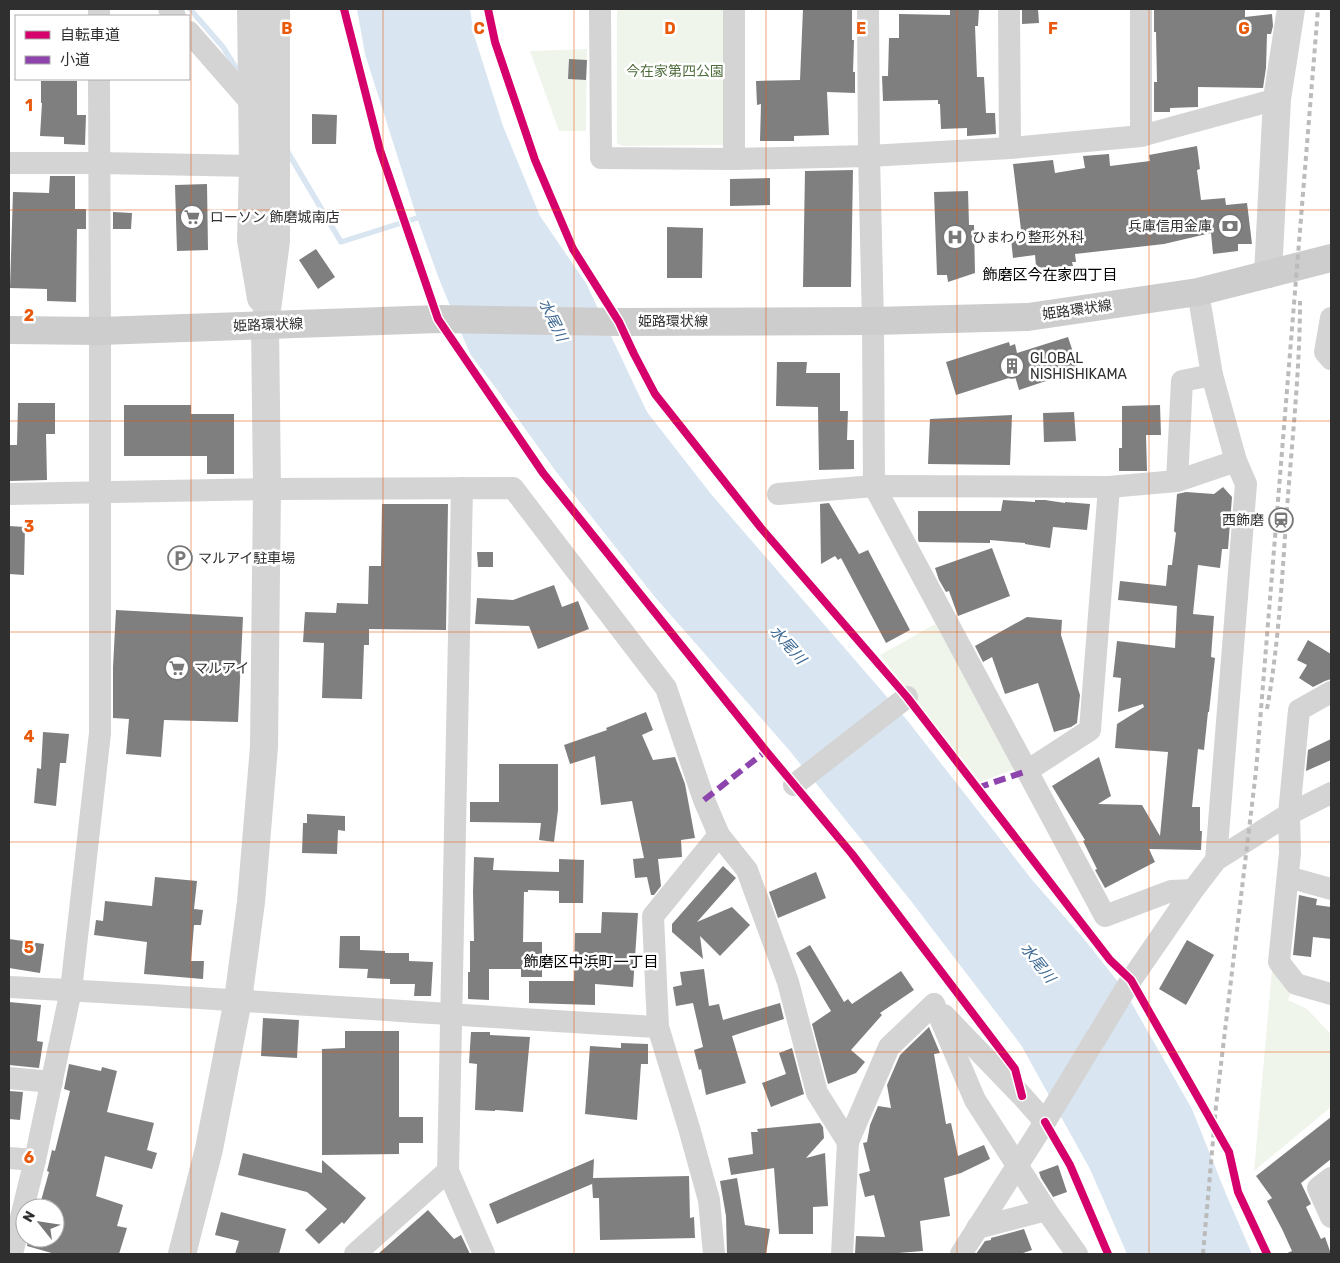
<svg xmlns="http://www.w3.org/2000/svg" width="1340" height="1263" font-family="Rubik,'Noto Sans JP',sans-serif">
	<rect width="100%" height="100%" fill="#fff"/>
	<g fill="#f0f5ec">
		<path d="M 617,9 L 731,9 L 726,145 L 623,146 L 617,143 Z"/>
		<path d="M 587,49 L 586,131 L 559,131 L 530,51 Z"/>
		<path d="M 935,624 L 1018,768 L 980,782 L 880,655 Z"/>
		<path d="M 1272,970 L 1292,989 L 1288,1000 L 1307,1009 L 1331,1034 L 1331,1107 L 1254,1171 Z"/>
	</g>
	<path fill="#d9e6f2" d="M 357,9 L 470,9 L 474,35 L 503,126 L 540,216 L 586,283 L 647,412 L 711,494 L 907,720 L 1033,881 L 1084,939 L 1123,988 L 1192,1109 L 1226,1194 L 1252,1254 L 1127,1254 L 1090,1169 L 1021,1045 L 911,901 L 789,750 L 654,596 L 557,473 L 498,391 L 470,354 L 439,279 L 417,218 L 365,54 Z"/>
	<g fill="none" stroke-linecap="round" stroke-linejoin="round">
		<g stroke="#d9e6f2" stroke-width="5.5">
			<path d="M 190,9 L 223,47 L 241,76"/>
			<path d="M 286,149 L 341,242 L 417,218 L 423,215"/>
		</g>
	</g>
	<g fill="#7f7f7f">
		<path d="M 803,9 L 852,9 L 852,40 L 854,40 L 853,72 L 855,72 L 855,93 L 827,92 L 829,135 L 794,136 L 794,141 L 760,141 L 761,104 L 757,105 L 756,81 L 800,80 Z"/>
		<path d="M 950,9 L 979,9 L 978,26 L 975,26 L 977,77 L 984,77 L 986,113 L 995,113 L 996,134 L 967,136 L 967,128 L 941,129 L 940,104 L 938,104 L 938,100 L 883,101 L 882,76 L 888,76 L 889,38 L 899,38 L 899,14 L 950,15 Z"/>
		<path d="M 1022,9 L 1038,9 L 1039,23 L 1022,24 Z"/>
		<path d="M 1154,9 L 1245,9 L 1245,17 L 1272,14 L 1273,26 L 1271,34 L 1267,34 L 1266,68 L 1263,88 L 1198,87 L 1198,107 L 1170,108 L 1170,112 L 1154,112 L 1154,82 L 1157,82 L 1156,32 L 1154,32 Z"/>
		<path d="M 569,59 L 587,60 L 586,80 L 568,79 Z"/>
		<path d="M 41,81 L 77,81 L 77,115 L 86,115 L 85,145 L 64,144 L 64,137 L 40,136 L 42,103 L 41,103 Z"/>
		<path d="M 312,114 L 337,115 L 336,144 L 312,144 Z"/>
		<path d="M 1197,146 L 1200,169 L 1197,170 L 1201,200 L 1225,198 L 1226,205 L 1247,203 L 1252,244 L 1238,244 L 1238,251 L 1213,254 L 1211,233 L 1164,244 L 1075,254 L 1076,262 L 1072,262 L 1073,266 L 1043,268 L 1036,266 L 1035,255 L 1013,258 L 1011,239 L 1022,238 L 1013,164 L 1053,160 L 1055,173 L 1085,168 L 1083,156 L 1109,154 L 1110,166 L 1150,161 L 1149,155 Z"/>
		<path d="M 853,170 L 851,287 L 803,287 L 805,171 Z"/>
		<path d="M 50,176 L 75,176 L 75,209 L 86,209 L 86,229 L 77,229 L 76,302 L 47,301 L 47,289 L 10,288 L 13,192 L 49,193 Z"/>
		<path d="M 770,178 L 770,205 L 730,206 L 730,179 Z"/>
		<path d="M 207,184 L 208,250 L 177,251 L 175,185 Z"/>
		<path d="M 968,191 L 969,225 L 974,225 L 975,273 L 948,282 L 947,275 L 937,275 L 934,192 Z"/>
		<path d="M 113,212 L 132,213 L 131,229 L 113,229 Z"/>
		<path d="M 667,227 L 703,228 L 702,278 L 667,278 Z"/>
		<path d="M 316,249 L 335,277 L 318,289 L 299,260 Z"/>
		<path d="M 1068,337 L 1079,370 L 1019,390 L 1015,376 L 956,395 L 946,362 L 1009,342 L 1010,346 L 1015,344 L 1017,353 Z"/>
		<path d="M 777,362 L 807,362 L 806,373 L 840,373 L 840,411 L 848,411 L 847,440 L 854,440 L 854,469 L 819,470 L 818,407 L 776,406 Z"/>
		<path d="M 18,403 L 55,403 L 55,434 L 46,434 L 47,480 L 9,481 L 9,445 L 17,445 Z"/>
		<path d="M 124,405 L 191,405 L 191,414 L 234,414 L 234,474 L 207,474 L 207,456 L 124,456 Z"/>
		<path d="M 1160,405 L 1161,435 L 1146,435 L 1147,471 L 1119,471 L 1119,448 L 1122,448 L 1122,406 Z"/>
		<path d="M 1074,412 L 1076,441 L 1044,442 L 1043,413 Z"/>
		<path d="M 1012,415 L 1010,465 L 928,464 L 930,419 Z"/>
		<path d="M 1223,487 L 1232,497 L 1228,549 L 1222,549 L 1220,568 L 1198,565 L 1193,614 L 1214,616 L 1211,657 L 1215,658 L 1209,712 L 1208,712 L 1204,750 L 1198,749 L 1192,807 L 1200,807 L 1200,831 L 1202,831 L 1201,850 L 1149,849 L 1155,862 L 1105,888 L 1095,870 L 1097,869 L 1083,841 L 1085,840 L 1052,786 L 1099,757 L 1111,796 L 1098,804 L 1142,805 L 1160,836 L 1168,752 L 1115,748 L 1117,724 L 1144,707 L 1143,704 L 1118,712 L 1121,678 L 1113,677 L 1117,641 L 1175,648 L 1177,606 L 1118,600 L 1120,581 L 1166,586 L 1168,565 L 1172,565 L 1176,533 L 1174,531 L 1177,494 L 1186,492 L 1214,494 Z"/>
		<path d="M 1003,500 L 1035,502 L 1035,500 L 1045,500 L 1065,503 L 1065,502 L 1090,504 L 1087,530 L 1053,527 L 1050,548 L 1025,544 L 1025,543 L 990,540 L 990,543 L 919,542 L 918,540 L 918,511 L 1001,511 Z"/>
		<path d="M 829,503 L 859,554 L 868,550 L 910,630 L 886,643 L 841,558 L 838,560 L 835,556 L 821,564 L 820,504 Z"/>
		<path d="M 382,504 L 448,504 L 446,630 L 369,629 L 369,645 L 364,645 L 362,699 L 322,698 L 324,643 L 303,642 L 305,612 L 336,613 L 337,603 L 368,604 L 369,566 L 381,566 Z"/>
		<path d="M 9,526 L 25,527 L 24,575 L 9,574 Z"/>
		<path d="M 992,548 L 1010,596 L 958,616 L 949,591 L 946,592 L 939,580 L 935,568 Z"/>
		<path d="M 477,552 L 493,552 L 493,567 L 478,567 Z"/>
		<path d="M 554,585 L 562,607 L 578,601 L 589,629 L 538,649 L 529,626 L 475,624 L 477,598 L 513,600 Z"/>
		<path d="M 116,610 L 243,617 L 238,722 L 164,720 L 161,757 L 126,754 L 129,719 L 113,718 L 113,667 Z"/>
		<path d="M 1027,617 L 1062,620 L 1061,635 L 1080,695 L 1077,723 L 1071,727 L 1054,732 L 1038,683 L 1005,694 L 992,657 L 983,662 L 975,646 Z"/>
		<path d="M 1308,640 L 1331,654 L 1331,679 L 1325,681 L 1313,687 L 1299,678 L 1307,665 L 1297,660 Z"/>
		<path d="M 646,712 L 653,730 L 642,735 L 653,760 L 675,757 L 685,784 L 695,838 L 681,840 L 682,857 L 658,859 L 661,886 L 654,895 L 651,895 L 647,877 L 635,878 L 633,859 L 644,858 L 632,801 L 601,805 L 595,756 L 570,764 L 564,745 L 607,730 L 606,728 Z"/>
		<path d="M 43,732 L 69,734 L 66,763 L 60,763 L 56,806 L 34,803 L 37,768 L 41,769 Z"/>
		<path d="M 1331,739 L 1331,760 L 1306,771 L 1308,750 Z"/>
		<path d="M 499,764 L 558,764 L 558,810 L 554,842 L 539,840 L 541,823 L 470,822 L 470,802 L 499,802 Z"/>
		<path d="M 307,814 L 345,816 L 345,831 L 338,830 L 337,854 L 302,853 L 303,823 L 307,823 Z"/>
		<path d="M 474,857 L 494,858 L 493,870 L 559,872 L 559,859 L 584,860 L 583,903 L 559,903 L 559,891 L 528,890 L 528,892 L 524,892 L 523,942 L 542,942 L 542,977 L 521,977 L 521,969 L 489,969 L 489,1000 L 468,999 L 468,972 L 470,972 L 470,941 L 474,941 L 473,892 Z"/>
		<path d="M 723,866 L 736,878 L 697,922 L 732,907 L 750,925 L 720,956 L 700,936 L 703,959 L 672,932 L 672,924 Z"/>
		<path d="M 816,872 L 826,898 L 778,918 L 769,892 Z"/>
		<path d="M 155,877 L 197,881 L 194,909 L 203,910 L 201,925 L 194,925 L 191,961 L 204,961 L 203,979 L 144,974 L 147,942 L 94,935 L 96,920 L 103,921 L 105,901 L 152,906 Z"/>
		<path d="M 1299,895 L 1317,899 L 1316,905 L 1331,907 L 1331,939 L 1313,937 L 1311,957 L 1293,955 Z"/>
		<path d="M 602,912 L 638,913 L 633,987 L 595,984 L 595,1005 L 529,1003 L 529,981 L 574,981 L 575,933 L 601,933 Z"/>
		<path d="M 340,936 L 360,936 L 360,950 L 385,951 L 385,953 L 409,953 L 409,961 L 433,962 L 431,996 L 414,996 L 415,984 L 390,984 L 390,979 L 367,978 L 368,969 L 339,968 Z"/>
		<path d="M 9,939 L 44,944 L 40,973 L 9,968 Z"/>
		<path d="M 1187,940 L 1214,955 L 1186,1005 L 1159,989 Z"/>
		<path d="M 810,945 L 844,1002 L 848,999 L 852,1004 L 901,971 L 914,990 L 880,1013 L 882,1015 L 851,1050 L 865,1062 L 856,1073 L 828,1084 L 812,1024 L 831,1011 L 796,953 Z"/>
		<path d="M 704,969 L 709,1006 L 719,1004 L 723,1020 L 780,1003 L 784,1019 L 732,1036 L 746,1083 L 706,1095 L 701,1069 L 699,1070 L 694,1050 L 703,1047 L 693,1003 L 676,1006 L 673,987 L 682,985 L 680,972 Z"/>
		<path d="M 9,1002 L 41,1005 L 37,1041 L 43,1042 L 39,1068 L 9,1065 Z"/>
		<path d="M 263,1018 L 299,1020 L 297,1058 L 261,1056 Z"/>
		<path d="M 929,1027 L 940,1053 L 934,1054 L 946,1124 L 951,1123 L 958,1156 L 984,1145 L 990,1159 L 961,1173 L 944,1178 L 950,1216 L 920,1221 L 923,1251 L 886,1254 L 855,1254 L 856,1236 L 885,1237 L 874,1195 L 865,1197 L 859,1174 L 870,1171 L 863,1143 L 867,1142 L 870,1125 L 878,1106 L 891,1108 L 887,1085 L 900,1055 Z"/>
		<path d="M 345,1031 L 399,1031 L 399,1117 L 423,1117 L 423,1143 L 399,1143 L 399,1154 L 322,1155 L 322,1049 L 345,1048 Z"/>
		<path d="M 471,1032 L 490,1032 L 490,1035 L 530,1037 L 523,1112 L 495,1110 L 495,1111 L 475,1110 L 477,1064 L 469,1063 Z"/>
		<path d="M 621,1043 L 648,1044 L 648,1064 L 641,1064 L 637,1120 L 585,1114 L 590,1046 L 621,1048 Z"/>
		<path d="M 792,1048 L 804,1094 L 771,1107 L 762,1083 L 786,1074 L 779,1053 Z"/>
		<path d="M 69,1064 L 101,1071 L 102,1067 L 117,1071 L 107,1112 L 154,1123 L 147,1150 L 157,1153 L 152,1169 L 105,1156 L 96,1196 L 123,1205 L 117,1226 L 127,1228 L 119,1254 L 55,1254 L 27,1246 L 29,1238 L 55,1238 L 55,1208 L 39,1208 L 49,1172 L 47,1171 L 52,1150 L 55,1151 L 70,1091 L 64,1089 Z"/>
		<path d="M 9,1091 L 23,1092 L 20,1120 L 9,1119 Z"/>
		<path d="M 1331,1117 L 1331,1159 L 1301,1183 L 1311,1204 L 1306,1207 L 1321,1239 L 1325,1237 L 1331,1254 L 1285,1254 L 1292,1251 L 1282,1229 L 1267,1201 L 1272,1198 L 1256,1176 Z"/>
		<path d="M 820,1123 L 823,1127 L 824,1138 L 806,1158 L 825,1153 L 828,1206 L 813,1207 L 813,1234 L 779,1234 L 774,1168 L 731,1175 L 728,1158 L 753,1154 L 751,1132 L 758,1132 L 757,1129 Z"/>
		<path d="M 243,1153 L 322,1173 L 322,1160 L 366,1198 L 344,1224 L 342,1222 L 319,1244 L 305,1230 L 327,1209 L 307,1192 L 238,1175 Z"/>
		<path d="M 594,1159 L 593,1178 L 689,1176 L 690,1218 L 694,1217 L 695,1238 L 600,1240 L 599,1198 L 593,1198 L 592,1182 L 592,1184 L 497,1224 L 489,1204 Z"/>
		<path d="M 1058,1165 L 1067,1192 L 1053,1197 L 1041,1178 L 1039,1172 Z"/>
		<path d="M 737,1178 L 745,1225 L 770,1229 L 766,1254 L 727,1254 L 726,1216 L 720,1181 Z"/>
		<path d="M 428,1210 L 454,1239 L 461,1235 L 470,1254 L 378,1254 Z"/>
		<path d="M 221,1212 L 286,1229 L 279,1254 L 235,1254 L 239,1241 L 215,1235 Z"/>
		<path d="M 1024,1229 L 1032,1250 L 1020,1254 L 976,1254 L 985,1241 L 991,1240 L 991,1238 Z"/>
	</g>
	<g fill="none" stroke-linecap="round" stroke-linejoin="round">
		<g stroke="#d4d4d4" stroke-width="22">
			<path d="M 99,9 L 99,16"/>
			<path d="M 169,9 L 175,16"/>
			<path d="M 600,9 L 601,158 L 734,159 L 869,156 L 1010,148 L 1141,136 L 1277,99"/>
			<path d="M 868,9 L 869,156 L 873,321 L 874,486 L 1105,916 L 1171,891 L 1193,890"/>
			<path d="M 1009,9 L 1010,148"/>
			<path d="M 189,32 L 252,104"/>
			<path d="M 1141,136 L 1141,9"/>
			<path d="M 734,159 L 734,9"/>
			<path d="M 9,163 L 100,163 L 253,166"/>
			<path d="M 1331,318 L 1325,352 L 1331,359"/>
			<path d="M 1177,481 L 1182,381 L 1212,375"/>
			<path d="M 9,494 L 267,489 L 513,488 L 666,688 L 704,800 L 719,835 L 747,870 L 788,982 L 817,1093 L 848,1142"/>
			<path d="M 778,494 L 874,486 L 1109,487 L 1177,481 L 1236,461"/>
			<path d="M 1331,692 L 1299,710 L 1289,814 L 1290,853 L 1279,962 L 1296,984 L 1331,994"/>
			<path d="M 1027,771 L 1090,730 L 1109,487"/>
			<path d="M 794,785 L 907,697"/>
			<path d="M 1216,860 L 1289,814 L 1331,793"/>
			<path d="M 1288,877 L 1331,889"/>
			<path d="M 9,987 C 225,998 442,1015 658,1027"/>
			<path d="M 934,1004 L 975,1100 L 1046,1210 L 1077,1254"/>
			<path d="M 944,1015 L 1022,1096 L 1045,1122"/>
			<path d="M 9,1078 L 52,1082"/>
			<path d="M 9,1158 L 35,1160"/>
			<path d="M 448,1171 L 484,1254"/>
			<path d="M 1331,1178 L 1318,1188 L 1331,1217"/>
			<path d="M 977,1228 L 1046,1210"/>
			<path d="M 12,1254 L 35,1160 L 71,990 L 100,733 L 100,331 L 99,79"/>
			<path d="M 355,1254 L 448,1171 L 462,488"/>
			<path d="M 714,1254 L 709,1200 L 689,1128 L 658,1027 L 653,916 L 719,835"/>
			<path d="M 842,1254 L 848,1142 L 889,1047 L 934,1004"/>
			<path d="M 961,1254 L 1045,1122 L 1131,980 L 1193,890 L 1216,860 L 1246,484 L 1236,461 L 1212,375 L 1198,292"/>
		</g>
		<g stroke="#d4d4d4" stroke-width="28">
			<path d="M 251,9 L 253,166 L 251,240 L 261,298"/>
			<path d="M 1268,274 L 1277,99 L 1291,9"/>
			<path d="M 182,1254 L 209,1149 L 238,1000 L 251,902 L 264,747 L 267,489 L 265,325 L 276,241 L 276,9"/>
		</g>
		<path stroke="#cdcdcd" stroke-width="28" d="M 9,330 L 100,331 L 438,319 L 619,322 L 873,321 L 1028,317 L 1198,292 L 1331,258"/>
		<g stroke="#bbb" stroke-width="4" stroke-dasharray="5 4" stroke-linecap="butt">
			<path d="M 1267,709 C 1279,643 1282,576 1287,509 C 1292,440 1300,370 1300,301"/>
			<path d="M 1203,1254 L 1216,1106 L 1256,771 L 1318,9"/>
		</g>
		<g stroke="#8e44ad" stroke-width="6" stroke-dasharray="12 6" stroke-linecap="butt">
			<path d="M 977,788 L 1027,771"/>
			<path d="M 704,800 L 766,751"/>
		</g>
		<g stroke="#fff" stroke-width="11">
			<g id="cycleway">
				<path d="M 344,9 L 380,150 L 438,319 L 543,473 L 766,751 L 852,854 L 1015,1069 L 1022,1096"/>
				<path d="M 488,9 L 495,42 L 535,160 L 573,249 L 619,322 L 634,354 L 655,394 L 761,528 L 907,697 L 1110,960 L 1131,980 L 1229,1152 L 1238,1192 L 1267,1254"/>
				<path d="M 1045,1122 L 1070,1165 L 1108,1254"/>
			</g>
		</g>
		<use href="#cycleway" stroke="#d6006c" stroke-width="8"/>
	</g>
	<path fill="none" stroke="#e8590c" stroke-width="1" stroke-opacity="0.55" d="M 191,9 L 191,1254M 383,9 L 383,1254M 574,9 L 574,1254M 766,9 L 766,1254M 957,9 L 957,1254M 1149,9 L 1149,1254M 9,210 L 1331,210M 9,421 L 1331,421M 9,632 L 1331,632M 9,842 L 1331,842M 9,1052 L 1331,1052"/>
	<defs>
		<g id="supermarket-ring" transform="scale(1.25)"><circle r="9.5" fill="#fff" stroke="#787878" stroke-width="1.5"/><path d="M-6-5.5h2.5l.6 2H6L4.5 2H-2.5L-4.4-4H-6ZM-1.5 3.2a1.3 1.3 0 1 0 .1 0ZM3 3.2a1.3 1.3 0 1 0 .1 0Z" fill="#787878"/></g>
		<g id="bank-ring" transform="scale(1.25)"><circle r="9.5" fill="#fff" stroke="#787878" stroke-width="1.5"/><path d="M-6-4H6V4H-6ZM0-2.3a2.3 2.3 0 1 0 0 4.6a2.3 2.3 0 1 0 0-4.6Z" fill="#787878"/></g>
		<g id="hospital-ring" transform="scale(1.25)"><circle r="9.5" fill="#fff" stroke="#787878" stroke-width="1.5"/><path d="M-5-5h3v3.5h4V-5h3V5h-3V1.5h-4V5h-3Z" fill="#787878"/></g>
		<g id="building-ring" transform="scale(1.25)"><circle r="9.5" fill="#fff" stroke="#787878" stroke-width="1.5"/><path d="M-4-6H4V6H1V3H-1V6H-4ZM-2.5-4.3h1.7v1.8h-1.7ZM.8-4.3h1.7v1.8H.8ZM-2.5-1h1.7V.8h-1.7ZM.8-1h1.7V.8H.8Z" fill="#787878"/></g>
		<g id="station-ring" transform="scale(1.25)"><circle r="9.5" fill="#fff" stroke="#787878" stroke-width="1.5"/><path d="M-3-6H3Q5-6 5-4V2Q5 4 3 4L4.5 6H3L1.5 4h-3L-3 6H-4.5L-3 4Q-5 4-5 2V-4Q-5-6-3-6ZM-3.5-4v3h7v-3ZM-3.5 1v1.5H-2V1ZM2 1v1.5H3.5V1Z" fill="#787878"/></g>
		<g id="parking-ring" transform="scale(1.25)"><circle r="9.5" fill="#fff" stroke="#787878" stroke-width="1.5"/><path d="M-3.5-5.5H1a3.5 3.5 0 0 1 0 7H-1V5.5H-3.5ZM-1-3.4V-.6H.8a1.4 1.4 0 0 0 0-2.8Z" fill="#787878"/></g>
	</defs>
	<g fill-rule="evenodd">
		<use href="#supermarket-ring" x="192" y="217"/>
		<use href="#bank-ring" x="1230" y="226"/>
		<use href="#hospital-ring" x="955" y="237"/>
		<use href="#building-ring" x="1012" y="366"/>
		<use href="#station-ring" x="1281" y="520"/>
		<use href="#parking-ring" x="180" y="558"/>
		<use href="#supermarket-ring" x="177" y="668"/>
	</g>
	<g text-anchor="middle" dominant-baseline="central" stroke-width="5" stroke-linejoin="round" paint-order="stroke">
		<g font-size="14" fill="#4e6c3c" stroke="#fff">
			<text x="675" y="71">今在家第四公園</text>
		</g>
		<g font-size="14" fill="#2f2f2f" stroke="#fff" text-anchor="start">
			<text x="210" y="217">ローソン 飾磨城南店</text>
			<text x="1212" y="226" text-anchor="end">兵庫信用金庫</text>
			<text x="972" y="237">ひまわり整形外科</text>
			<text x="1030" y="358">GLOBAL<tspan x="1030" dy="16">NISHISHIKAMA</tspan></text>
			<text x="1264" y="520" text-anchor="end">西飾磨</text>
			<text x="198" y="558">マルアイ駐車場</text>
			<text x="194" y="668">マルアイ</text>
		</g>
		<g font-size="14" fill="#2f2f2f" stroke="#fff">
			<text transform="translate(1077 310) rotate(-8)">姫路環状線</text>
			<text x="673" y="321">姫路環状線</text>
			<text transform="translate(268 325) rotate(-2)">姫路環状線</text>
		</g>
		<g font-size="15" fill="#000" stroke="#fff">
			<text x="1050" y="275">飾磨区今在家四丁目</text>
			<text x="591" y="962">飾磨区中浜町一丁目</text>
		</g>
		<g font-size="15" font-style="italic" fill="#3c6893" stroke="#fff">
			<text transform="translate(553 320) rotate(64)">水尾川</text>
			<text transform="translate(788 645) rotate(48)">水尾川</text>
			<text transform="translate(1038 963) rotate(52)">水尾川</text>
		</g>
	</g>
	<g font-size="16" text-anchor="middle" font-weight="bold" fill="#e8590c" stroke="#fff" stroke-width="5" stroke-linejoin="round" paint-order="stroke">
		<text x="287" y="34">B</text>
		<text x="479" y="34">C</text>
		<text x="670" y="34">D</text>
		<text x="861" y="34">E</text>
		<text x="1053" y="34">F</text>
		<text x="1244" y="34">G</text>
		<text x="29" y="111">1</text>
		<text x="29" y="321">2</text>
		<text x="29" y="532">3</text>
		<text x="29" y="742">4</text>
		<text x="29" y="953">5</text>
		<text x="29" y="1163">6</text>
	</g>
	<rect width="1340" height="1263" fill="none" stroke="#2f2f2f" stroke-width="20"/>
	<rect x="15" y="15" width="175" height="65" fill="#ffffff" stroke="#acacac"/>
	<rect x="25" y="31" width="25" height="8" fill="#d6006c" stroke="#acacac"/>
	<text x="60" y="40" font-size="15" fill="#2f2f2f">自転車道</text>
	<rect x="25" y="56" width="25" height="8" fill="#8e44ad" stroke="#acacac"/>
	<text x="60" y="65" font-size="15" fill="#2f2f2f">小道</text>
	<g transform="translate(40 1223) rotate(300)"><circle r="24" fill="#ffffff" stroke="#acacac"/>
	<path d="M0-4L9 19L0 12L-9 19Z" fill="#787878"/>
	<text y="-8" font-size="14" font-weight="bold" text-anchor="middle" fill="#2f2f2f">N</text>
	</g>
</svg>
